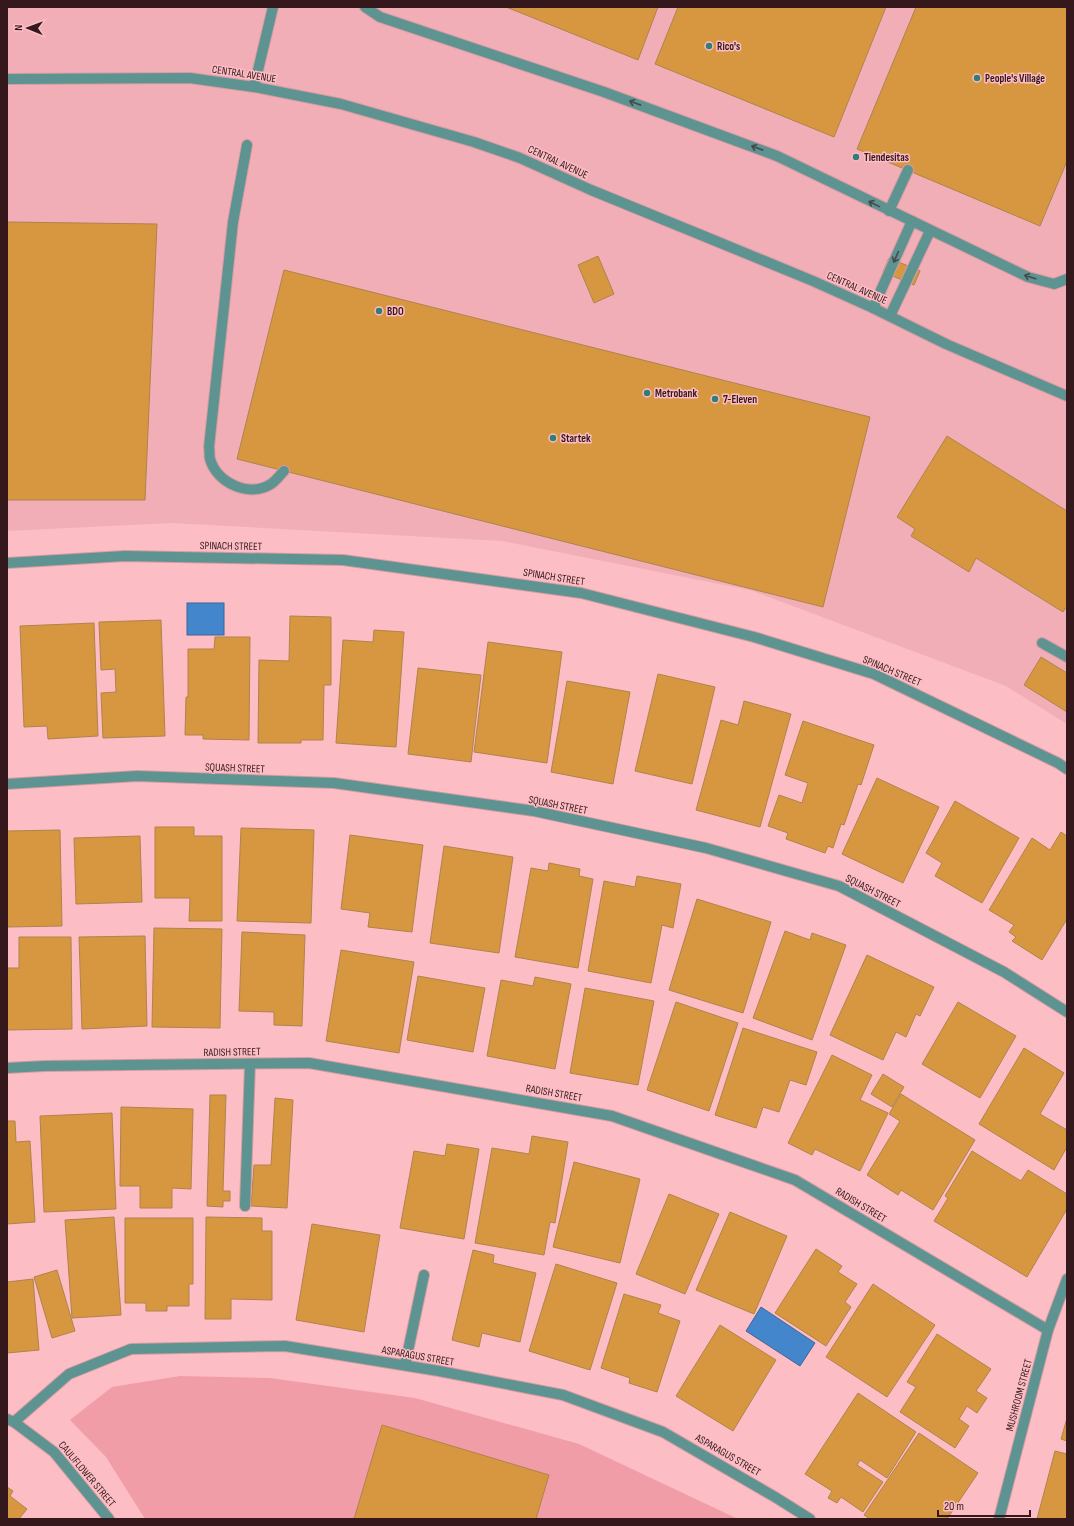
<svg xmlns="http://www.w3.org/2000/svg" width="1074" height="1526" font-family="'Sofia Sans Condensed',sans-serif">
	<rect width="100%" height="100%" fill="#fcbdc4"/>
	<path fill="#f1aeb6" d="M 7,7 L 1067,7 L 1067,724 L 1006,686 L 750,590 L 502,541 L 171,523 L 7,531 Z"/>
	<path fill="#f19da8" d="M 180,1376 L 270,1378 L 415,1398 L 579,1444 L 738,1519 L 145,1519 L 106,1457 L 70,1420 L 112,1387 Z"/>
	<g fill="#4386cc" stroke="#3e6597">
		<rect x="187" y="603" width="37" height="32"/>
		<path d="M 761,1307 L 815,1343 L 800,1366 L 746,1331 Z"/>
	</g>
	<g fill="#d79741" stroke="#af834b">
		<path d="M 506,7 L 658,7 L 638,60 Z"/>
		<path d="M 678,7 L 886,7 L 834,137 L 655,64 Z"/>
		<path d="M 916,7 L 1067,7 L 1067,161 L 1040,226 L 857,149 Z"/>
		<path d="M 7,222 L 157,224 L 145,500 L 7,500 Z"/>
		<path d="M 598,256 L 614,294 L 594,303 L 578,265 Z"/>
		<path d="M 889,258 L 920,271 L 914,285 L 883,272 Z"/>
		<path d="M 284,270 L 870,417 L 823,607 L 237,459 Z"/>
		<path d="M 947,436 L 1067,511 L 1067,606 L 1063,612 L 976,558 L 969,572 L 911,536 L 915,529 L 897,517 Z"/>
		<path d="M 290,616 L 331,617 L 331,685 L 324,685 L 323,740 L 301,740 L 301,743 L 258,743 L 259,660 L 289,661 Z"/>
		<path d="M 161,620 L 165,736 L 103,738 L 101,693 L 116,692 L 115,669 L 101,670 L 99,622 Z"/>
		<path d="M 94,623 L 98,736 L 48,739 L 47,726 L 24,727 L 20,626 Z"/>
		<path d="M 374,630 L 404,632 L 396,747 L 336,743 L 343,640 L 373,642 Z"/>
		<path d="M 215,637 L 250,637 L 249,740 L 203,739 L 203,735 L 185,735 L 186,697 L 188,697 L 188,649 L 214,649 Z"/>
		<path d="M 488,642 L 562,652 L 547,763 L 474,752 Z"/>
		<path d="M 1041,657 L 1067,673 L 1067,712 L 1024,685 Z"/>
		<path d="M 418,668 L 481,675 L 471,762 L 408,754 Z"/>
		<path d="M 658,674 L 715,687 L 692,784 L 635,771 Z"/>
		<path d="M 567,681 L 630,692 L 613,784 L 551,772 Z"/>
		<path d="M 744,701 L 791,714 L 760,827 L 696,810 L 721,720 L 738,725 Z"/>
		<path d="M 803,721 L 874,745 L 861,785 L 858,784 L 844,825 L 841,824 L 833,848 L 828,846 L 825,853 L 786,839 L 788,833 L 768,826 L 779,795 L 802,803 L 808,783 L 785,775 Z"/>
		<path d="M 877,778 L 939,807 L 903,883 L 842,854 Z"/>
		<path d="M 955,801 L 1019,838 L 982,903 L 935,876 L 942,863 L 926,853 Z"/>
		<path d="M 155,827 L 194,827 L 194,836 L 222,836 L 222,921 L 189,921 L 190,898 L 155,898 Z"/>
		<path d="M 241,828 L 314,830 L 311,923 L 237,921 Z"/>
		<path d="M 60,830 L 62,926 L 7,927 L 7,831 Z"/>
		<path d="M 1061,832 L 1067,836 L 1067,919 L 1042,960 L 1012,941 L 1016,937 L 1009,932 L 1014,925 L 989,910 L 1032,838 L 1050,850 Z"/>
		<path d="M 350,835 L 423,845 L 412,932 L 368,927 L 370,913 L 341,909 Z"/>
		<path d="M 140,836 L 142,902 L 76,904 L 74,838 Z"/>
		<path d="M 444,846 L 513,857 L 499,953 L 430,943 Z"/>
		<path d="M 549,863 L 580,869 L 579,876 L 593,879 L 578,968 L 515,957 L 531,868 L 548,871 Z"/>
		<path d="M 637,876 L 681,884 L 673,928 L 662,925 L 651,983 L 588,971 L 604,881 L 635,887 Z"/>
		<path d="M 697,899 L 771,922 L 743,1013 L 669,990 Z"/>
		<path d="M 154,928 L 222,929 L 220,1028 L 152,1027 Z"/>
		<path d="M 785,931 L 810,940 L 812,933 L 846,945 L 812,1040 L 753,1018 Z"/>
		<path d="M 242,932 L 305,935 L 302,1026 L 274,1025 L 274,1012 L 239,1011 Z"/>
		<path d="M 145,936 L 147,1026 L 82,1029 L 79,937 Z"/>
		<path d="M 19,937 L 71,937 L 72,1029 L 7,1030 L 7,968 L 19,968 Z"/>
		<path d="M 341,950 L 414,962 L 399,1053 L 326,1041 Z"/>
		<path d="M 867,955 L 934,987 L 920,1016 L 916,1014 L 906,1037 L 896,1032 L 883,1060 L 830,1035 Z"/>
		<path d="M 418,976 L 485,988 L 473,1052 L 407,1040 Z"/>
		<path d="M 535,977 L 571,984 L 555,1069 L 487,1056 L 501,980 L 533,986 Z"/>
		<path d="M 585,988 L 654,1001 L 638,1085 L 570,1073 Z"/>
		<path d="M 676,1002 L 738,1023 L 709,1111 L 647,1090 Z"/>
		<path d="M 958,1002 L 1016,1036 L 980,1098 L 922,1064 Z"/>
		<path d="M 743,1028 L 817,1052 L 806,1085 L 790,1080 L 779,1112 L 763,1107 L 756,1128 L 715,1115 Z"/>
		<path d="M 1024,1048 L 1064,1073 L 1040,1114 L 1067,1130 L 1067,1147 L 1054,1170 L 979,1124 Z"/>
		<path d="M 832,1055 L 872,1075 L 860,1100 L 888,1113 L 860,1171 L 815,1149 L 812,1155 L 788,1143 Z"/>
		<path d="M 883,1074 L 904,1087 L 892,1107 L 871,1094 Z"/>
		<path d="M 901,1094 L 975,1140 L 933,1210 L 901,1190 L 898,1195 L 867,1175 L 900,1121 L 889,1114 Z"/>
		<path d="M 210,1095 L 226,1095 L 223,1191 L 230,1191 L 230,1201 L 223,1201 L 223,1207 L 207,1206 Z"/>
		<path d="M 275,1098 L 293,1100 L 287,1208 L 251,1206 L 254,1165 L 271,1165 Z"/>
		<path d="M 121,1107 L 193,1109 L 191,1189 L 172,1188 L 172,1208 L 140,1208 L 140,1186 L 120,1186 Z"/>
		<path d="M 112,1113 L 116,1209 L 44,1212 L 40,1116 Z"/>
		<path d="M 7,1121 L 15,1121 L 16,1142 L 30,1141 L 35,1222 L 7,1224 Z"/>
		<path d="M 532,1136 L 568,1142 L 555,1223 L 550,1222 L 544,1255 L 475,1243 L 492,1148 L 529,1154 Z"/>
		<path d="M 447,1144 L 479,1149 L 464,1239 L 400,1228 L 414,1151 L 445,1156 Z"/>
		<path d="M 972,1151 L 1021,1181 L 1028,1170 L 1067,1194 L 1067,1209 L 1027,1277 L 934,1221 L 948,1198 L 945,1196 Z"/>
		<path d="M 574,1162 L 640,1179 L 620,1263 L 553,1247 Z"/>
		<path d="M 669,1194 L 719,1214 L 685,1294 L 636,1274 Z"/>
		<path d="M 730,1212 L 787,1236 L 754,1314 L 696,1290 Z"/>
		<path d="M 114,1217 L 121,1315 L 72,1318 L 65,1220 Z"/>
		<path d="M 206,1217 L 262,1218 L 262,1231 L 272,1231 L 272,1300 L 231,1299 L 231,1319 L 205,1319 Z"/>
		<path d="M 125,1218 L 193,1218 L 193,1284 L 189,1284 L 189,1306 L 167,1306 L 167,1311 L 146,1311 L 146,1303 L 125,1303 Z"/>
		<path d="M 312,1224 L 380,1235 L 364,1332 L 296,1320 Z"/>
		<path d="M 816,1249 L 842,1266 L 838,1272 L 857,1284 L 845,1302 L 851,1307 L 826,1346 L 775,1313 Z"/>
		<path d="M 473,1250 L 494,1255 L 493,1263 L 536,1273 L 520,1342 L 482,1333 L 479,1347 L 452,1340 Z"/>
		<path d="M 556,1264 L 617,1283 L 590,1370 L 529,1351 Z"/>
		<path d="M 57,1270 L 75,1331 L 52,1338 L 34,1277 Z"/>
		<path d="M 33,1279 L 39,1350 L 7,1353 L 7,1282 Z"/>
		<path d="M 873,1284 L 935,1325 L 887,1397 L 826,1357 Z"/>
		<path d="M 624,1294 L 661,1305 L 658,1313 L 680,1321 L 657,1392 L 629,1383 L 630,1378 L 601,1368 Z"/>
		<path d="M 720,1325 L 776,1360 L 733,1431 L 676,1396 Z"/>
		<path d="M 937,1334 L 991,1369 L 976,1391 L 987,1398 L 977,1413 L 967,1406 L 959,1419 L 969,1426 L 955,1448 L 900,1412 L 916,1387 L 907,1382 Z"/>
		<path d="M 858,1393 L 916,1432 L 887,1478 L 860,1460 L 857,1465 L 883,1482 L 863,1512 L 841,1497 L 837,1503 L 828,1498 L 832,1491 L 805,1474 Z"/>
		<path d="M 1067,1418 L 1067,1441 L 1061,1439 Z"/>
		<path d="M 382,1425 L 549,1475 L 536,1519 L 354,1519 Z"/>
		<path d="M 919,1433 L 978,1473 L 947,1519 L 870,1519 L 864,1515 Z"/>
		<path d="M 1055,1451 L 1067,1454 L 1067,1519 L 1037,1519 Z"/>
		<path d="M 7,1487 L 13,1491 L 10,1496 L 27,1509 L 19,1519 L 7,1519 Z"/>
	</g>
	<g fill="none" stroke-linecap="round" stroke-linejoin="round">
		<g stroke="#d49ca2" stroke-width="12">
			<g id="minor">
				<path d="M 365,7 L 380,17 L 604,92 L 777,156 L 1028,277 L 1054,284 L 1067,279"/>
				<path d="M 7,79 L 190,78 L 254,87 L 341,104 L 474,142 L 520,158 L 591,190 L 706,237 L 813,281 L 873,308 L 946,344 L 1067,396"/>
				<path d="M 254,87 L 273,7"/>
				<path d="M 247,145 L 233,222 L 209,447 C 210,451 209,456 210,459 C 217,483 249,498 271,484 C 276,481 280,475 284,471"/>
				<path d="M 889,211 L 908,170"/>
				<path d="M 873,308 L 912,221"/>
				<path d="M 890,316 L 930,231"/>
				<path d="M 7,563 L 125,556 L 343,560 L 581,593 L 754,637 L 874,674 L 1058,763 L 1067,769"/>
				<path d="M 1042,643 L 1067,657"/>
				<path d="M 7,784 L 137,776 L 334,783 L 534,811 L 706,848 L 839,886 L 1004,972 L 1067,1012"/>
				<path d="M 7,1068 L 44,1066 L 309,1063 L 612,1116 L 795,1180 L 1048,1330"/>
				<path d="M 245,1206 L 250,1064"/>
				<path d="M 405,1365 L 424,1275"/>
				<path d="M 7,1419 L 14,1422 L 54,1452 L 109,1519"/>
				<path d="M 14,1422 L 69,1374 L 131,1349 L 285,1346 L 439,1371 L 563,1395 L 663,1432 L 775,1497 L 810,1519"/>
				<path d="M 999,1519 L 1048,1330 L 1067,1279"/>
			</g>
		</g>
		<use href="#minor" stroke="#5d9390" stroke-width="10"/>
	</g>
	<defs><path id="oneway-shaft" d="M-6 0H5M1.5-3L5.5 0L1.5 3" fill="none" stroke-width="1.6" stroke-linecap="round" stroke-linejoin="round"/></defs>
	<g stroke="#44494a">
		<use href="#oneway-shaft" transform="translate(635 103) rotate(-160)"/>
		<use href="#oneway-shaft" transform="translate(757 148) rotate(-160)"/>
		<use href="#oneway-shaft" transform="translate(874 204) rotate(-154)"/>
		<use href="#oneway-shaft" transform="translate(896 257) rotate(114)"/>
		<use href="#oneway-shaft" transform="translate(1030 277) rotate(-162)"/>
	</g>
	<g fill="#337c78" stroke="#fcbdc4" stroke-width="1.5">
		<circle cx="709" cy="46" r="4"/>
		<circle cx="977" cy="78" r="4"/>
		<circle cx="856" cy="157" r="4"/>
		<circle cx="379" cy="311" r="4"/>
		<circle cx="647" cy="393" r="4"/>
		<circle cx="715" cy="399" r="4"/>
		<circle cx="553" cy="438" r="4"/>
	</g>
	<g text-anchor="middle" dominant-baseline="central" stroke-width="3" stroke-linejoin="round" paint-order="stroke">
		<g font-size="11" font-weight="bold" fill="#34181c" stroke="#fcbdc4" text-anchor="start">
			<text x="717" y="46">Rico's</text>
			<text x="985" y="78">People's Village</text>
			<text x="864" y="157">Tiendesitas</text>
			<text x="387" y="311">BDO</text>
			<text x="655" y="393">Metrobank</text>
			<text x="723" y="399">7-Eleven</text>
			<text x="561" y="438">Startek</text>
		</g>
		<g font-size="11" fill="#34181c" stroke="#fcbdc4">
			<text transform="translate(244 74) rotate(9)">CENTRAL AVENUE</text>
			<text transform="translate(558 162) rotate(25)">CENTRAL AVENUE</text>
			<text transform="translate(857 288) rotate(24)">CENTRAL AVENUE</text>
			<text transform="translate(231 546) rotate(1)">SPINACH STREET</text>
			<text transform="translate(554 577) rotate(9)">SPINACH STREET</text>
			<text transform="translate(892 671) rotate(23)">SPINACH STREET</text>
			<text transform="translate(235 768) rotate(2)">SQUASH STREET</text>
			<text transform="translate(558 805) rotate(11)">SQUASH STREET</text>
			<text transform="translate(873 891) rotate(27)">SQUASH STREET</text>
			<text transform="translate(232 1052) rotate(-1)">RADISH STREET</text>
			<text transform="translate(554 1093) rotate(10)">RADISH STREET</text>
			<text transform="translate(861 1205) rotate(31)">RADISH STREET</text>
			<text transform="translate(418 1356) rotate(10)">ASPARAGUS STREET</text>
			<text transform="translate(1019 1395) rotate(-75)">MUSHROOM STREET</text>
			<text transform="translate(728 1455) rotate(30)">ASPARAGUS STREET</text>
			<text transform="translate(87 1474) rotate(50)">CAULIFLOWER STREET</text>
		</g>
	</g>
	<rect width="1074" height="1526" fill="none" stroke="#34181c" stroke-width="16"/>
	<g transform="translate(28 28) rotate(271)" stroke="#fcbdc4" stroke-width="3" paint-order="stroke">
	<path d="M0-3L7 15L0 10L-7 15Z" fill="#34181c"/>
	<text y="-6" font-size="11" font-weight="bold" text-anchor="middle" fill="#34181c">N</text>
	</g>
	<path d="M938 1510v6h92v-6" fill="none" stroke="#34181c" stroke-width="2"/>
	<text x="944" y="1510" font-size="12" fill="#34181c" stroke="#fcbdc4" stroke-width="3" paint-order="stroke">20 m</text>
</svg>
